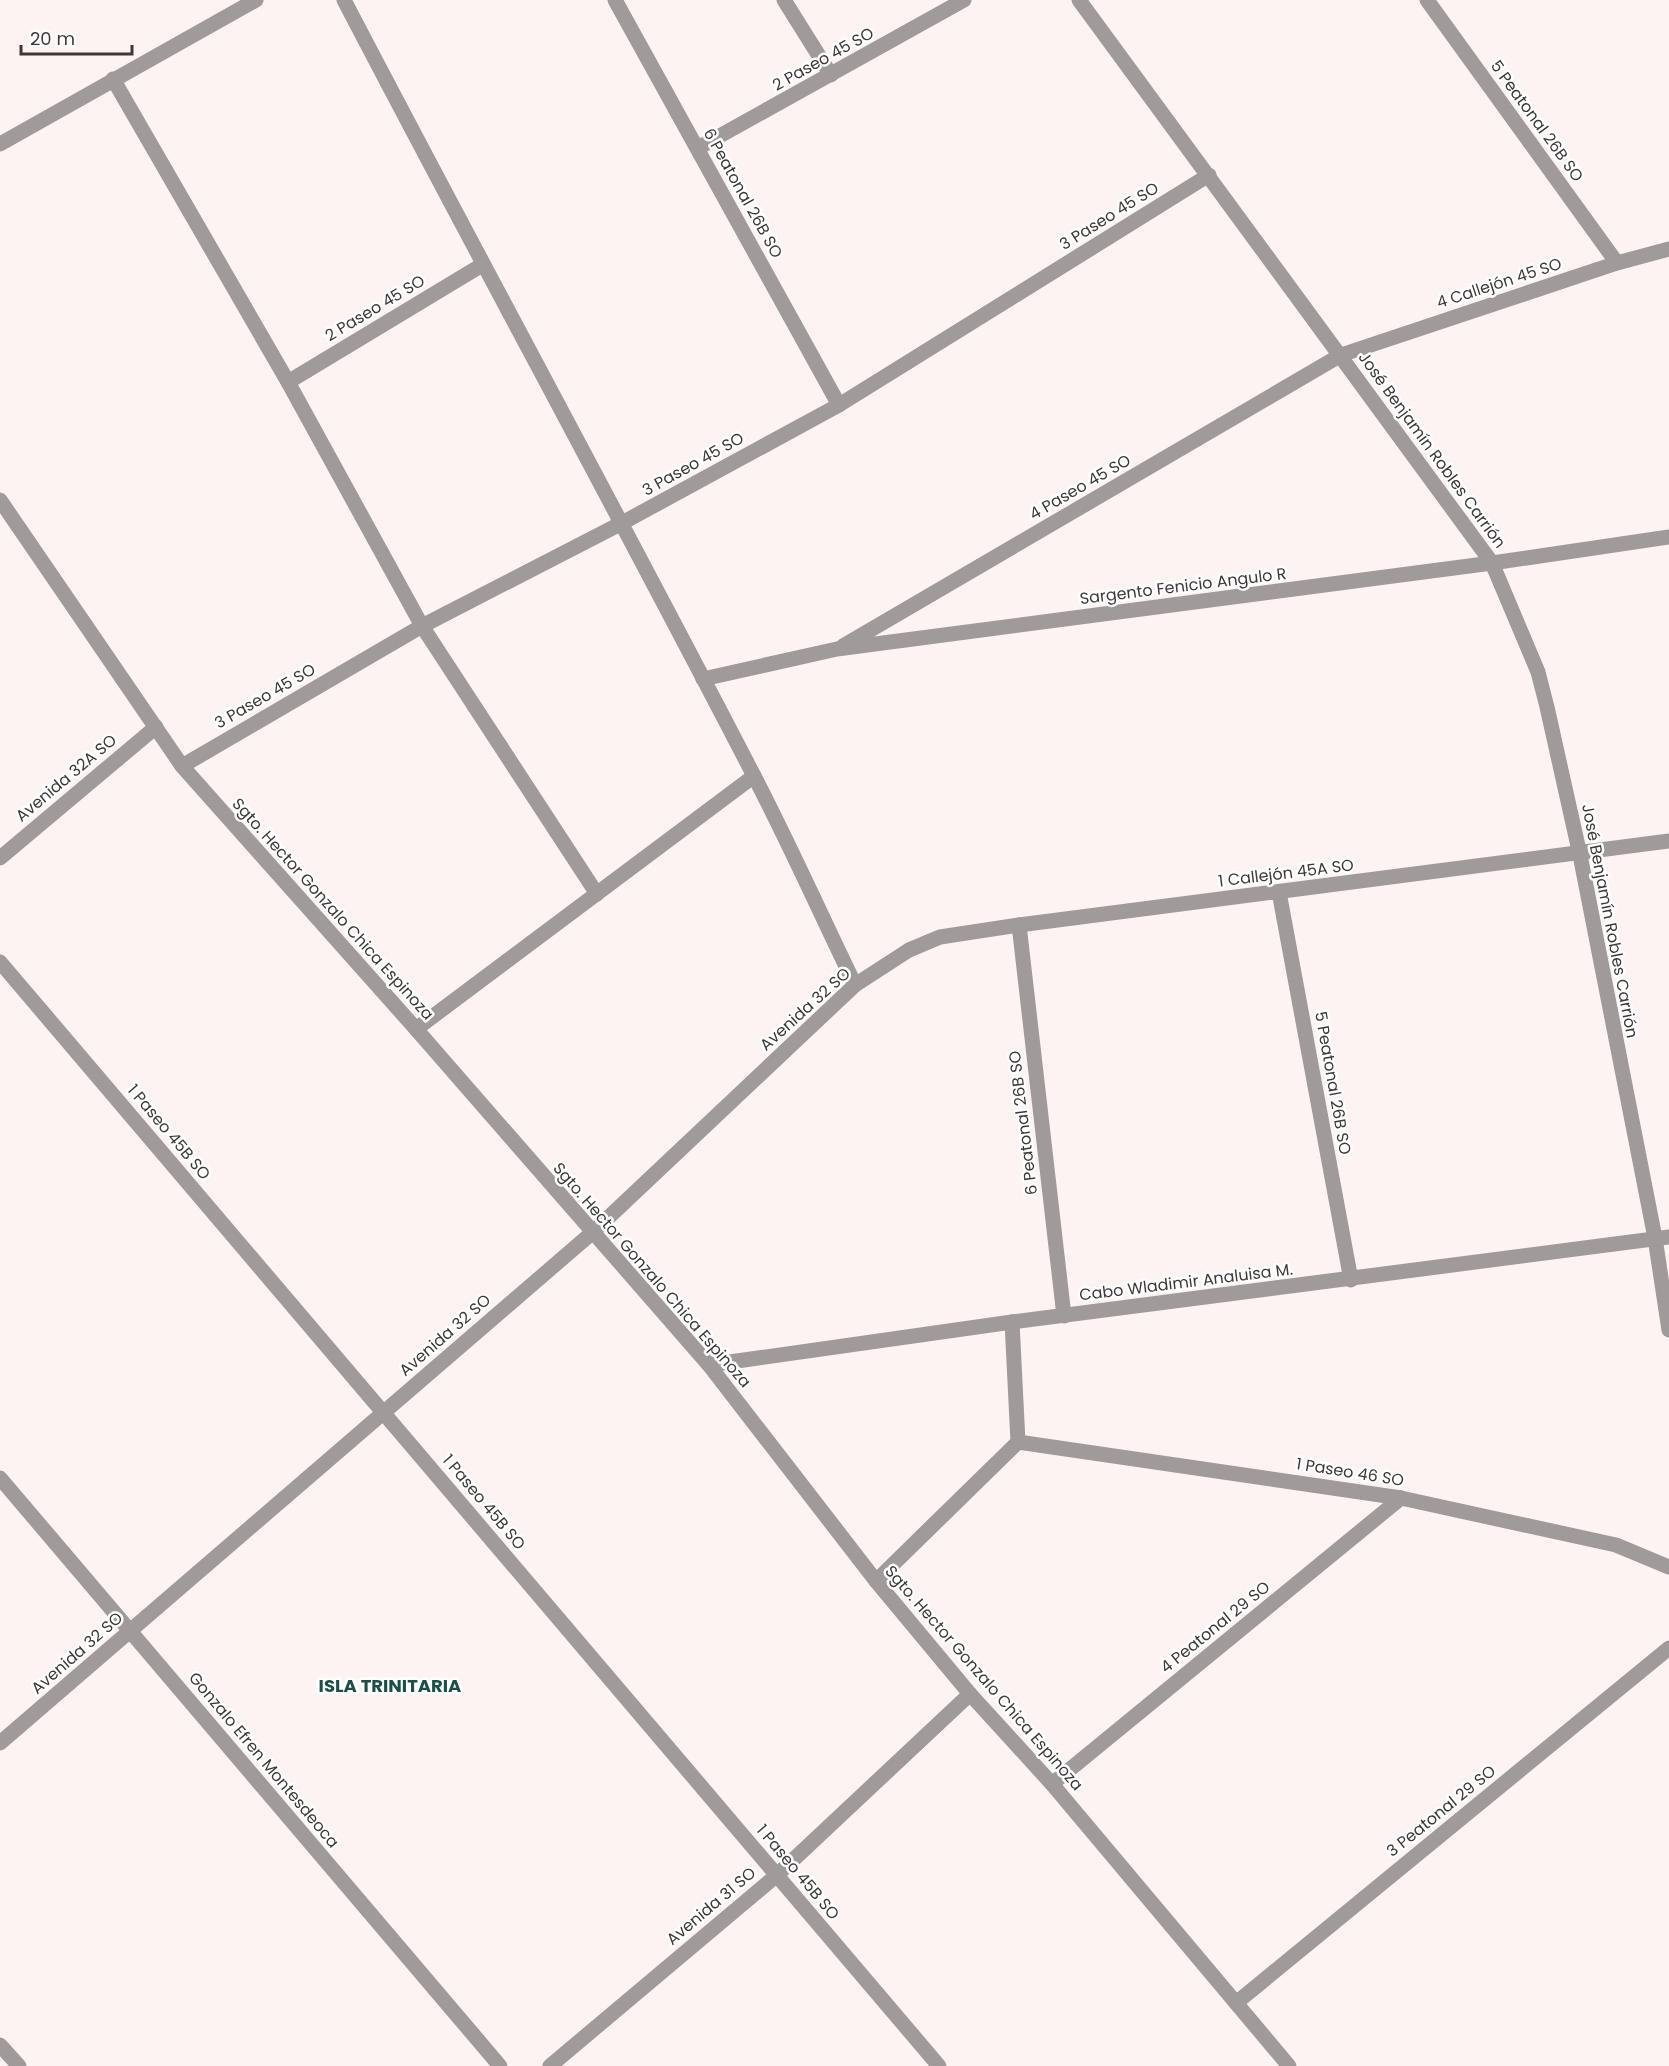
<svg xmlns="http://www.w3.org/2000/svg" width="1669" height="2066" font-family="Poppins,sans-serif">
	<rect width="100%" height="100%" fill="#fdf3f2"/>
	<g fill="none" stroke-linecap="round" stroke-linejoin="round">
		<g stroke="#a09a9a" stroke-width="15">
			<path d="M 344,0 C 479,259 619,515 753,774 C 789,843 821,915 855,985"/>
			<path d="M 615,0 L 839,405"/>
			<path d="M 784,0 L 831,75"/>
			<path d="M 1079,0 L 1492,563 L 1538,672 L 1547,707 L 1580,855 L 1655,1238 L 1669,1330"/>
			<path d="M 1427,0 L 1617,263"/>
			<path d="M 113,79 L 288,382 L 422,626 L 597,894"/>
			<path d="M 0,144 L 256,0"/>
			<path d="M 698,148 L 964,0"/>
			<path d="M 288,382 L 482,265"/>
			<path d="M 0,500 L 182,766 L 416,1029 L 709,1365 L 876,1581 L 970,1694 L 1052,1784 L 1289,2066"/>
			<path d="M 843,646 L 1341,355 L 1617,263 L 1669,249"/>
			<path d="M 703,679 L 837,649 L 1492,563 L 1669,537"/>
			<path d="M 182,766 L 422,626 L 622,523 L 839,405 L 1209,175"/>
			<path d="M 0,858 L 156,727"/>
			<path d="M 1279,892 L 1351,1280"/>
			<path d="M 1019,925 L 1064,1316"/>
			<path d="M 0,962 L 939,2066"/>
			<path d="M 416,1029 L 754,776"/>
			<path d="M 709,1365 L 1012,1322 L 1669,1237"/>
			<path d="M 1018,1442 L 1401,1498 L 1616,1545 L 1669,1567"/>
			<path d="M 0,1478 L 500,2066"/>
			<path d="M 876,1581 L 1018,1442 L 1012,1322"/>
			<path d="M 0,1743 L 593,1232 L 855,985 L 909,950 L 940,937 L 1019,925 L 1669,841"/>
			<path d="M 1052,1784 L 1401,1498"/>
			<path d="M 1236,2003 L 1669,1648"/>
			<path d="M 0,2045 L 19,2066"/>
			<path d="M 550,2066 L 777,1875 L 970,1694"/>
		</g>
	</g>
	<g text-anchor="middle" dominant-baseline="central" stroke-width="5" stroke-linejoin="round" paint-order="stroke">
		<g font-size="16" fill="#3e3939" stroke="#fff">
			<text transform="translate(823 59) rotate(-29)">2 Paseo 45 SO</text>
			<text transform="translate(1537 121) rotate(54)">5 Peatonal 26B SO</text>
			<text transform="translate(743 193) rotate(61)">6 Peatonal 26B SO</text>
			<text transform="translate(1109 216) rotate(-32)">3 Paseo 45 SO</text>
			<text transform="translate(1499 283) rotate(-18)">4 Callejón 45 SO</text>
			<text transform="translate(375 308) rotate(-31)">2 Paseo 45 SO</text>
			<text transform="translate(1432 450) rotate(54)">José Benjamín Robles Carrión</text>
			<text transform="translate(693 464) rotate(-29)">3 Paseo 45 SO</text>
			<text transform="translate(1080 487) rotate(-30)">4 Paseo 45 SO</text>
			<text transform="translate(1183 586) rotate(-7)">Sargento Fenicio Angulo R</text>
			<text transform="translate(265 696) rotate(-30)">3 Paseo 45 SO</text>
			<text transform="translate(66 778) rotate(-40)">Avenida 32A SO</text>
			<text transform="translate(1286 873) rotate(-7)">1 Callejón 45A SO</text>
			<text transform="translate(333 909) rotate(48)">Sgto. Hector Gonzalo Chica Espinoza</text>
			<text transform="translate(1610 921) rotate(79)">José Benjamín Robles Carrión</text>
			<text transform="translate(805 1009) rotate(-42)">Avenida 32 SO</text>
			<text transform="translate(1333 1083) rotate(80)">5 Peatonal 26B SO</text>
			<text transform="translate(1023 1123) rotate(-97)">6 Peatonal 26B SO</text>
			<text transform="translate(169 1132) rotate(50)">1 Paseo 45B SO</text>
			<text transform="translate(652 1275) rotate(49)">Sgto. Hector Gonzalo Chica Espinoza</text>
			<text transform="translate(1186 1282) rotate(-7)">Cabo Wladimir Analuisa M.</text>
			<text transform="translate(445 1335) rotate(-41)">Avenida 32 SO</text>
			<text transform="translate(1350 1472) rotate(9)">1 Paseo 46 SO</text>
			<text transform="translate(484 1502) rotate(50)">1 Paseo 45B SO</text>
			<text transform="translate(1215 1627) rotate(-39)">4 Peatonal 29 SO</text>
			<text transform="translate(77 1653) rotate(-41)">Avenida 32 SO</text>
			<text transform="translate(984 1678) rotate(49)">Sgto. Hector Gonzalo Chica Espinoza</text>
			<text transform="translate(264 1760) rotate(50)">Gonzalo Efren Montesdeoca</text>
			<text transform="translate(1441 1811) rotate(-39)">3 Peatonal 29 SO</text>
			<text transform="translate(798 1872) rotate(50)">1 Paseo 45B SO</text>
			<text transform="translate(711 1906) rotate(-40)">Avenida 31 SO</text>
		</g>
		<g font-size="18" font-weight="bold" fill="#195147" stroke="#fff">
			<text x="390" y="1685">ISLA TRINITARIA</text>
		</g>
	</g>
	<path d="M21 45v9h111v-9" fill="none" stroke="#3e3939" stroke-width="3"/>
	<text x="30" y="45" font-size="18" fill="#3e3939" stroke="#ffffff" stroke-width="4.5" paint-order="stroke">20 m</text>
</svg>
